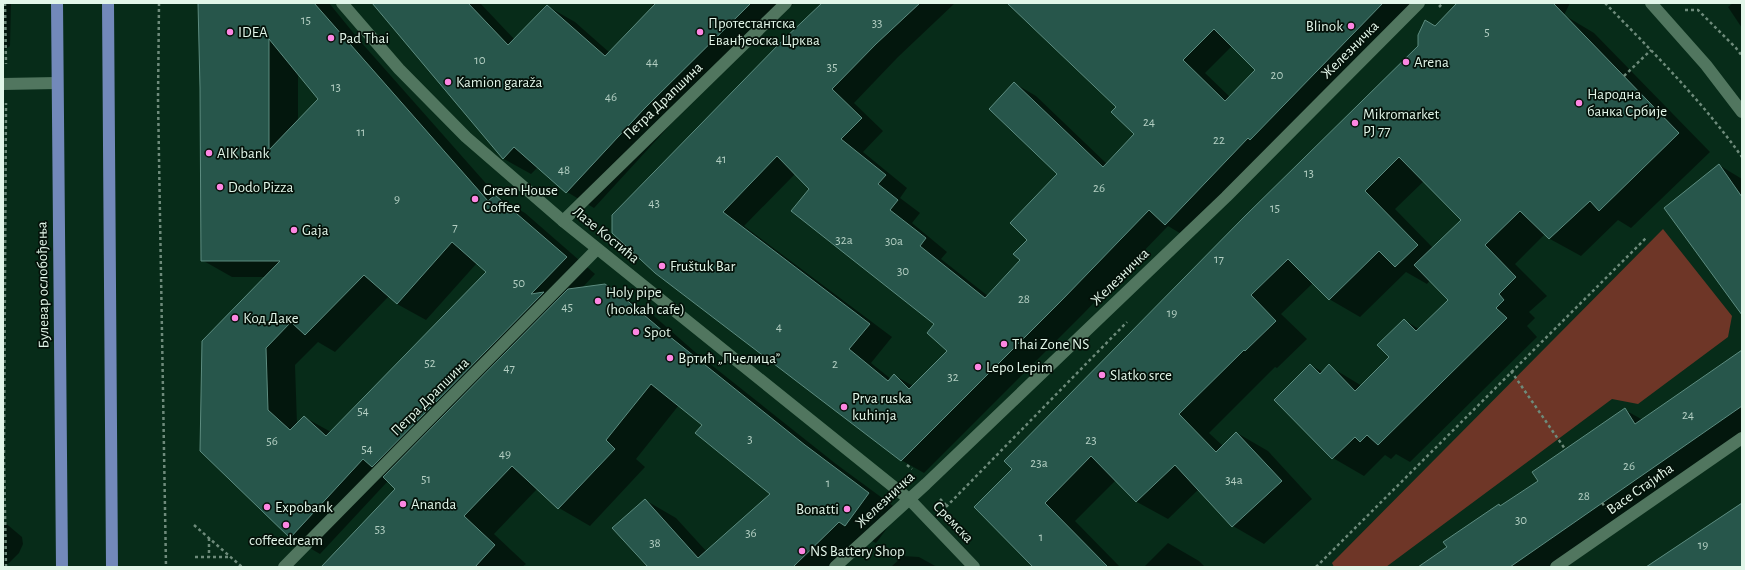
<svg xmlns="http://www.w3.org/2000/svg" width="1745" height="570" font-family="'Alegreya Sans',sans-serif">
	<rect width="100%" height="100%" fill="#072c19"/>
	<path fill="#6e3627" d="M 1663,229 L 1732,316 L 1728,337 L 1638,404 L 1612,399 L 1386,567 L 1334,567 L 1332,563 Z"/>
	<g fill="#0007" fill-rule="evenodd">
		<path d="M 3,3 L 11,3 L 10,46 L 3,51 Z"/>
		<path d="M 199,3 L 329,3 L 360,41 L 498,197 L 525,213 L 595,274 L 582,288 L 605,285 L 654,316 L 695,352 L 836,464 L 900,511 L 876,543 L 870,540 L 842,567 L 649,567 L 645,500 L 676,518 L 707,552 L 772,494 L 703,425 L 679,405 L 636,459 L 645,467 L 590,526 L 559,508 L 538,488 L 494,534 L 526,564 L 522,567 L 322,567 L 396,489 L 388,481 L 320,554 L 291,537 L 201,451 L 265,277 L 232,277 L 202,260 L 201,88 ZM 298,73 L 319,99 L 298,121 ZM 477,263 L 487,272 L 331,432 L 304,417 L 297,424 L 295,365 L 318,342 L 335,352 L 389,296 L 397,304 L 426,320 Z"/>
		<path d="M 373,3 L 480,3 L 515,40 L 547,6 L 575,22 L 610,53 L 654,6 L 651,3 L 794,3 L 671,124 L 594,208 L 567,192 L 538,167 L 531,174 L 504,159 Z"/>
		<path d="M 825,3 L 955,3 L 898,57 L 854,103 L 883,131 L 863,152 L 907,188 L 900,198 L 920,213 L 912,223 L 947,252 L 941,259 L 988,296 L 1022,260 L 1029,240 L 1059,174 L 1014,83 L 1036,96 L 1107,164 L 1136,134 L 1117,107 L 1013,3 L 1418,3 L 1188,238 L 1168,226 L 1084,313 L 924,473 L 901,460 L 655,273 ZM 1232,46 L 1257,70 L 1230,97 L 1205,73 ZM 795,174 L 935,324 L 949,351 L 913,386 L 894,375 L 891,379 L 871,363 L 892,337 L 744,226 Z"/>
		<path d="M 1458,3 L 1570,3 L 1564,15 L 1594,33 L 1710,152 L 1631,228 L 1618,220 L 1581,256 L 1550,239 L 1545,234 L 1515,264 L 1547,296 L 1529,312 L 1535,318 L 1527,326 L 1537,337 L 1410,462 L 1396,454 L 1391,459 L 1385,455 L 1364,476 L 1333,458 L 1275,400 L 1310,365 L 1323,372 L 1329,366 L 1362,386 L 1391,357 L 1404,320 L 1419,329 L 1449,300 L 1430,280 L 1427,284 L 1406,272 L 1360,317 L 1329,299 L 1313,283 L 1281,314 L 1307,339 L 1277,368 L 1275,367 L 1209,433 L 1223,446 L 1237,433 L 1268,451 L 1312,499 L 1264,544 L 1233,526 L 1199,489 L 1168,519 L 1137,502 L 1116,480 L 1075,521 L 1120,567 L 1034,567 L 1013,469 L 1419,46 ZM 1424,181 L 1462,220 L 1433,248 L 1395,209 Z"/>
		<path d="M 1733,3 L 1742,3 L 1742,28 L 1728,7 Z"/>
		<path d="M 1719,165 L 1742,179 L 1742,314 Z"/>
		<path d="M 1742,351 L 1742,445 L 1566,567 L 1420,567 L 1449,547 L 1500,506 L 1540,481 L 1625,410 L 1643,420 Z"/>
		<path d="M 3,521 L 22,537 L 23,544 L 19,553 L 5,567 L 3,567 Z"/>
		<path d="M 1168,543 L 1199,561 L 1205,567 L 1144,567 Z"/>
		<path d="M 903,556 L 919,557 L 937,567 L 891,567 Z"/>
	</g>
	<g fill="#27564b" stroke="#5d8c80" fill-rule="evenodd">
		<path d="M 198,3 L 314,3 L 488,201 L 495,195 L 567,257 L 531,294 L 544,292 L 372,467 L 363,459 L 290,538 L 200,451 L 202,341 L 280,261 L 201,261 L 200,88 ZM 269,39 L 318,99 L 269,150 ZM 452,242 L 486,272 L 326,436 L 304,416 L 290,430 L 268,410 L 266,348 L 291,322 L 305,335 L 364,275 L 397,304 Z"/>
		<path d="M 372,3 L 468,3 L 508,45 L 547,5 L 605,56 L 656,3 L 751,3 L 644,109 L 566,193 L 514,147 L 503,159 Z"/>
		<path d="M 822,3 L 920,3 L 876,44 L 832,89 L 862,118 L 841,139 L 886,175 L 878,184 L 898,200 L 890,210 L 926,238 L 920,246 L 985,298 L 1020,260 L 1013,254 L 1027,240 L 1010,223 L 1057,174 L 989,109 L 1014,82 L 1103,167 L 1134,134 L 1111,112 L 1116,107 L 1007,3 L 1383,3 L 1250,140 L 1248,138 L 1165,225 L 1149,210 L 1062,300 L 901,461 L 655,273 L 612,233 L 612,215 L 783,40 ZM 1214,29 L 1255,70 L 1225,101 L 1183,60 ZM 777,156 L 809,189 L 791,211 L 934,324 L 927,333 L 947,351 L 909,389 L 894,374 L 888,381 L 849,349 L 870,324 L 723,212 Z"/>
		<path d="M 1457,3 L 1553,3 L 1679,133 L 1599,211 L 1590,201 L 1549,239 L 1520,211 L 1485,245 L 1516,277 L 1499,294 L 1504,300 L 1496,308 L 1507,318 L 1378,445 L 1367,435 L 1360,442 L 1355,437 L 1332,459 L 1274,400 L 1310,364 L 1320,374 L 1329,364 L 1355,391 L 1389,357 L 1377,345 L 1404,319 L 1416,331 L 1448,300 L 1414,265 L 1461,220 L 1399,157 L 1365,191 L 1418,245 L 1395,267 L 1379,251 L 1329,300 L 1288,259 L 1251,295 L 1276,321 L 1245,351 L 1244,350 L 1179,414 L 1216,452 L 1236,432 L 1282,481 L 1232,527 L 1175,465 L 1136,502 L 1091,456 L 1045,503 L 1108,567 L 1033,567 L 974,507 L 1012,469 L 1004,461 L 1245,216 L 1418,46 L 1418,35 L 1425,20 L 1435,26 Z"/>
		<path d="M 1719,164 L 1742,197 L 1742,315 L 1664,208 Z"/>
		<path d="M 605,284 L 623,297 L 664,332 L 805,445 L 869,493 L 845,526 L 839,522 L 793,567 L 648,567 L 612,528 L 645,499 L 698,558 L 770,494 L 695,433 L 702,425 L 651,384 L 606,440 L 615,449 L 558,509 L 512,466 L 464,516 L 495,545 L 475,567 L 321,567 L 395,489 L 383,477 L 568,289 Z"/>
		<path d="M 1742,350 L 1742,406 L 1510,567 L 1418,567 L 1447,547 L 1443,542 L 1499,504 L 1500,506 L 1538,481 L 1532,472 L 1625,408 L 1635,424 Z"/>
		<path d="M 1742,503 L 1742,567 L 1646,567 Z"/>
	</g>
	<g fill="none" stroke-linecap="round" stroke-linejoin="round">
		<g stroke="#6e8b7b" stroke-width="2.5" stroke-dasharray="3 3" stroke-linecap="butt">
			<path d="M 5,3 L 6,64"/>
			<path d="M 159,3 L 158,99 L 166,567"/>
			<path d="M 1605,3 C 1653,52 1702,101 1742,157"/>
			<path d="M 1439,7 L 1443,3"/>
			<path d="M 1685,10 L 1698,10 L 1736,48 L 1742,56"/>
			<path d="M 1624,76 L 1651,50"/>
			<path d="M 1511,371 L 1565,449"/>
			<path d="M 907,465 L 912,469"/>
			<path d="M 940,499 L 947,506"/>
			<path d="M 1602,503 L 1606,508"/>
			<path d="M 946,507 L 1127,322"/>
			<path d="M 194,525 L 242,567"/>
			<path d="M 209,538 L 209,557"/>
			<path d="M 195,557 L 230,557"/>
			<path d="M 6,567 L 4,457 L 6,103"/>
			<path d="M 1316,567 L 1647,237"/>
		</g>
		<g stroke="#51765f" stroke-width="12">
			<path d="M 342,3 L 399,69 L 466,137 L 563,221 L 910,500 L 974,567"/>
			<path d="M 1651,3 L 1706,65 L 1742,112"/>
			<path d="M 3,84 L 57,83"/>
			<path d="M 563,221 L 786,3"/>
			<path d="M 284,567 L 597,249"/>
			<path d="M 835,567 L 926,484 L 1226,197 L 1419,3"/>
			<path d="M 1556,567 L 1742,438"/>
		</g>
		<g stroke="#7289ba" stroke-width="12">
			<path d="M 57,3 L 62,567"/>
			<path d="M 108,3 L 112,567"/>
		</g>
	</g>
	<g fill="#fd86e2" stroke="#041109" stroke-width="1.5">
		<circle cx="1351" cy="26" r="4"/>
		<circle cx="230" cy="32" r="4"/>
		<circle cx="700" cy="32" r="4"/>
		<circle cx="331" cy="38" r="4"/>
		<circle cx="1406" cy="62" r="4"/>
		<circle cx="448" cy="82" r="4"/>
		<circle cx="1579" cy="103" r="4"/>
		<circle cx="1355" cy="123" r="4"/>
		<circle cx="209" cy="153" r="4"/>
		<circle cx="220" cy="187" r="4"/>
		<circle cx="475" cy="199" r="4"/>
		<circle cx="294" cy="230" r="4"/>
		<circle cx="662" cy="266" r="4"/>
		<circle cx="598" cy="301" r="4"/>
		<circle cx="235" cy="318" r="4"/>
		<circle cx="636" cy="332" r="4"/>
		<circle cx="1004" cy="344" r="4"/>
		<circle cx="670" cy="358" r="4"/>
		<circle cx="978" cy="367" r="4"/>
		<circle cx="1102" cy="375" r="4"/>
		<circle cx="844" cy="407" r="4"/>
		<circle cx="403" cy="504" r="4"/>
		<circle cx="267" cy="507" r="4"/>
		<circle cx="847" cy="509" r="4"/>
		<circle cx="286" cy="525" r="4"/>
		<circle cx="802" cy="551" r="4"/>
	</g>
	<g text-anchor="middle" dominant-baseline="central" stroke-width="3.5" stroke-linejoin="round" paint-order="stroke">
		<g font-size="13" fill="#b3cec2">
			<text x="306" y="20">15</text>
			<text x="877" y="23">33</text>
			<text x="1487" y="32">5</text>
			<text x="480" y="60">10</text>
			<text x="652" y="62">44</text>
			<text x="832" y="67">35</text>
			<text x="1277" y="75">20</text>
			<text x="336" y="87">13</text>
			<text x="611" y="97">46</text>
			<text x="1149" y="122">24</text>
			<text x="361" y="132">11</text>
			<text x="1219" y="140">22</text>
			<text x="721" y="159">41</text>
			<text x="564" y="170">48</text>
			<text x="1309" y="173">13</text>
			<text x="1099" y="188">26</text>
			<text x="397" y="199">9</text>
			<text x="654" y="203">43</text>
			<text x="1275" y="208">15</text>
			<text x="455" y="227">7</text>
			<text x="844" y="240">32a</text>
			<text x="894" y="241">30a</text>
			<text x="1219" y="259">17</text>
			<text x="903" y="271">30</text>
			<text x="519" y="283">50</text>
			<text x="1024" y="299">28</text>
			<text x="567" y="307">45</text>
			<text x="1172" y="313">19</text>
			<text x="779" y="327">4</text>
			<text x="430" y="363">52</text>
			<text x="835" y="364">2</text>
			<text x="509" y="368">47</text>
			<text x="953" y="377">32</text>
			<text x="363" y="411">54</text>
			<text x="1688" y="415">24</text>
			<text x="750" y="439">3</text>
			<text x="1091" y="440">23</text>
			<text x="272" y="441">56</text>
			<text x="367" y="449">54</text>
			<text x="505" y="454">49</text>
			<text x="1039" y="463">23a</text>
			<text x="1629" y="466">26</text>
			<text x="426" y="479">51</text>
			<text x="1234" y="480">34a</text>
			<text x="828" y="483">1</text>
			<text x="1584" y="496">28</text>
			<text x="1521" y="520">30</text>
			<text x="380" y="529">53</text>
			<text x="751" y="533">36</text>
			<text x="1041" y="537">1</text>
			<text x="655" y="543">38</text>
			<text x="1703" y="545">19</text>
		</g>
		<g font-size="15" fill="#e2f6e9" stroke="#041109" text-anchor="start">
			<text x="708" y="23">Протестантска<tspan x="708" dy="17">Еванђеоска Црква</tspan></text>
			<text x="1343" y="26" text-anchor="end">Blinok</text>
			<text x="238" y="32">IDEA</text>
			<text x="339" y="38">Pad Thai</text>
			<text x="1414" y="62">Arena</text>
			<text x="456" y="82">Kamion garaža</text>
			<text x="1587" y="94">Народна<tspan x="1587" dy="17">банка Србије</tspan></text>
			<text x="1363" y="114">Mikromarket<tspan x="1363" dy="17">PJ 77</tspan></text>
			<text x="217" y="153">AIK bank</text>
			<text x="228" y="187">Dodo Pizza</text>
			<text x="483" y="190">Green House<tspan x="483" dy="17">Coffee</tspan></text>
			<text x="302" y="230">Gaja</text>
			<text x="670" y="266">Fruštuk Bar</text>
			<text x="606" y="292">Holy pipe<tspan x="606" dy="17">(hookah cafe)</tspan></text>
			<text x="243" y="318">Код Даке</text>
			<text x="644" y="332">Spot</text>
			<text x="1012" y="344">Thai Zone NS</text>
			<text x="678" y="358">Вртић „Пчелица”</text>
			<text x="986" y="367">Lepo Lepim</text>
			<text x="1110" y="375">Slatko srce</text>
			<text x="852" y="398">Prva ruska<tspan x="852" dy="17">kuhinja</tspan></text>
			<text x="411" y="504">Ananda</text>
			<text x="275" y="507">Expobank</text>
			<text x="839" y="509" text-anchor="end">Bonatti</text>
			<text x="286" y="540" text-anchor="middle">coffeedream</text>
			<text x="810" y="551">NS Battery Shop</text>
		</g>
		<g font-size="15" fill="#e2f6e9" stroke="#041109">
			<text transform="translate(1350 50) rotate(-45)">Железничка</text>
			<text transform="translate(663 101) rotate(-44)">Петра Драпшина</text>
			<text transform="translate(606 235) rotate(39)">Лазе Костића</text>
			<text transform="translate(1120 277) rotate(-44)">Железничка</text>
			<text transform="translate(43 285) rotate(-91)">Булевар ослобођења</text>
			<text transform="translate(430 397) rotate(-45)">Петра Драпшина</text>
			<text transform="translate(1640 489) rotate(-35)">Васе Стајића</text>
			<text transform="translate(885 500) rotate(-43)">Железничка</text>
			<text transform="translate(953 522) rotate(46)">Сремска</text>
		</g>
	</g>
	<rect width="1745" height="570" fill="none" stroke="#e2f6e9" stroke-width="8"/>
</svg>
